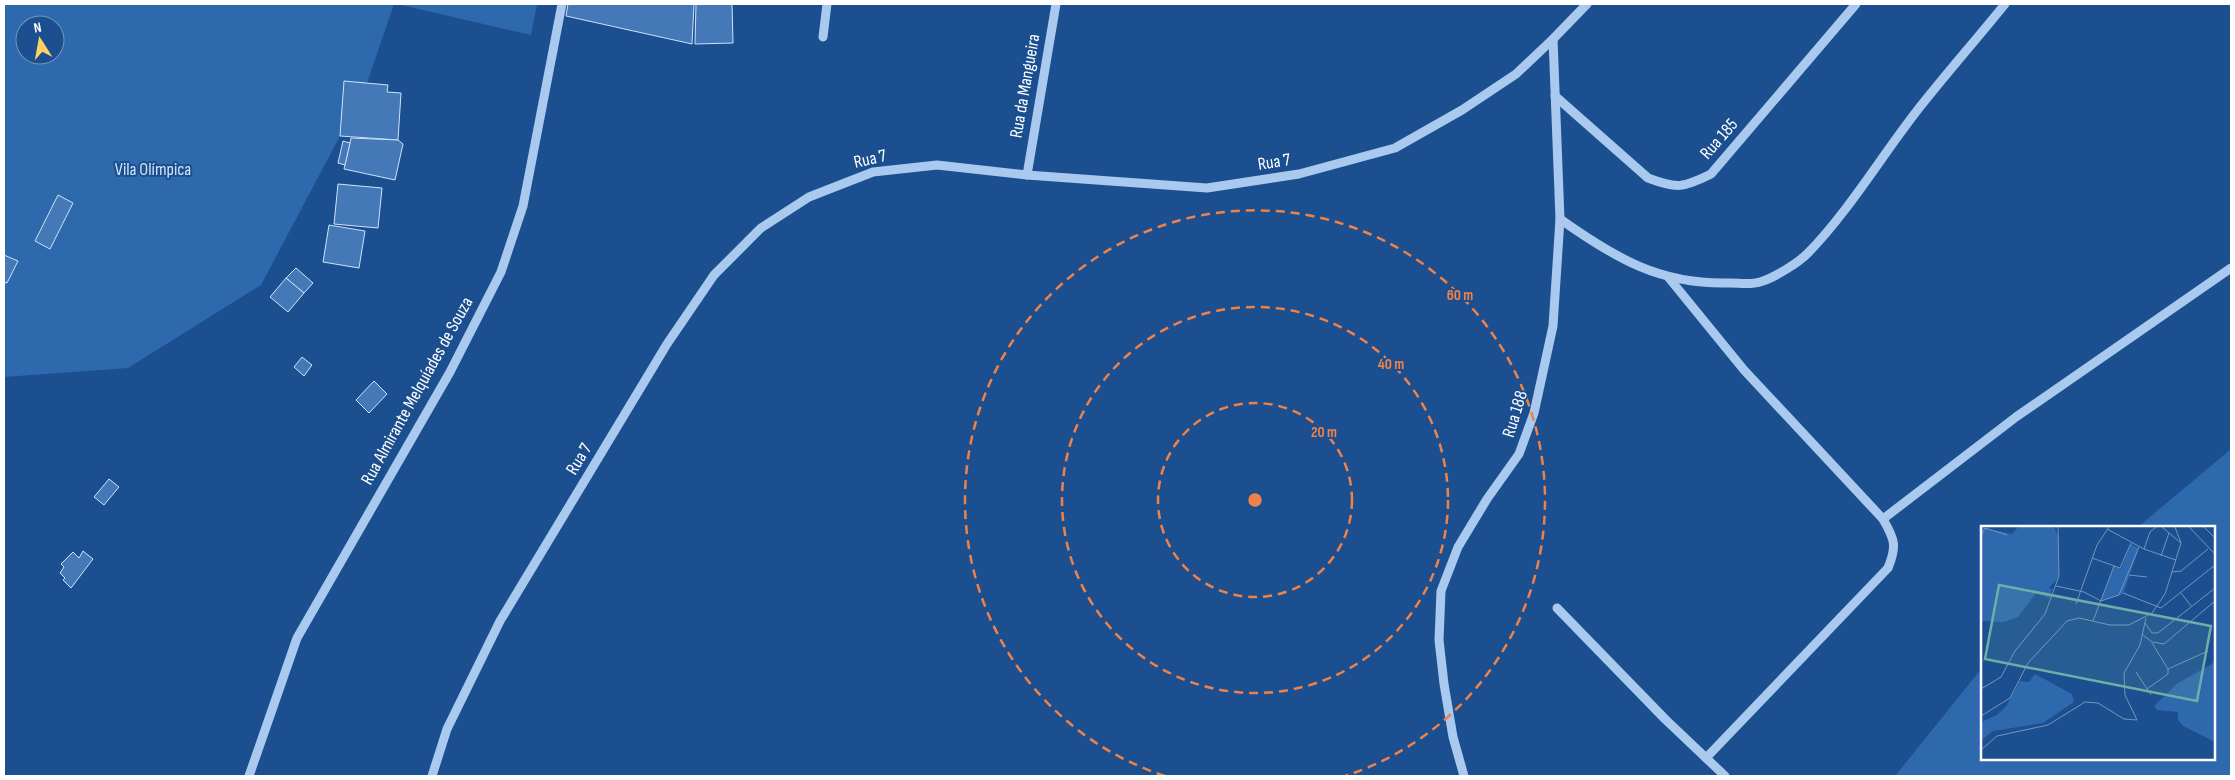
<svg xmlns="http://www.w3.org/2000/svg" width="2235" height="780" font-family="'Sofia Sans Condensed',sans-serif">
	<rect width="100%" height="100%" fill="#1b4f8f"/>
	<g fill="#2e69ad" fill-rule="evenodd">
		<path d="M 4,4 L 394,4 L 365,89 L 261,285 L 128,368 L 4,377 ZM 25,25 L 55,25 L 55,55 L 25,55 Z"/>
		<path d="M 397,4 L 537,4 L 531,35 Z"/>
		<path d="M 2231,449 L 2231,776 L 1895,776 L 1982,668 L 1982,759 L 2214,759 L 2214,528 L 2138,527 Z"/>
	</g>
	<g fill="#4478b7" stroke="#cfe3fa">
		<path d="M 568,4 L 694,4 L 692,44 L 566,16 Z"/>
		<path d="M 696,4 L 732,4 L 733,43 L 695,44 Z"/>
		<path d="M 344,81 L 388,85 L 387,92 L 401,93 L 398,140 L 340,136 Z"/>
		<path d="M 351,138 L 398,140 L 403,144 L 395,180 L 344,169 Z"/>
		<path d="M 343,141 L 350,143 L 345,165 L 338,163 Z"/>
		<path d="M 338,184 L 382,188 L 378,228 L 334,224 Z"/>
		<path d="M 58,195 L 73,203 L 50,249 L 35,241 Z"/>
		<path d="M 329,225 L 365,231 L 359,268 L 323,262 Z"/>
		<path d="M 4,255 L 18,261 L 7,283 L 4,282 Z"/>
		<path d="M 296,268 L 313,283 L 304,293 L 286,278 Z"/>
		<path d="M 286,278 L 304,293 L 288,312 L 270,297 Z"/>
		<path d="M 302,357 L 312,365 L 304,376 L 294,367 Z"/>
		<path d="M 374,381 L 387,394 L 369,413 L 356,400 Z"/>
		<path d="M 109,479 L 119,487 L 104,505 L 94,497 Z"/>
		<path d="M 83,551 L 93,559 L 71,588 L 63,580 L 65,578 L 60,573 L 64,567 L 61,564 L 73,552 L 79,558 Z"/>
	</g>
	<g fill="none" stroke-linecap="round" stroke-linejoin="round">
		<g stroke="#a9c9ee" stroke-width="9">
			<path d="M 823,37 L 827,4"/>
			<path d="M 1555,96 L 1648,178 C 1677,189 1683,188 1711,174 L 1856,4"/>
			<path d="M 1027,175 L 1056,4"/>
			<path d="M 1560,219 C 1615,258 1660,285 1730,283 C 1739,283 1751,285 1760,282 C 1774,278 1798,263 1808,253 C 1848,212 1881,157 1916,112 C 1945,75 1976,40 2005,4"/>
			<path d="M 1669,278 L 1744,370 L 1883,519 C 1895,540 1897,546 1888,568 L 1706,758"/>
			<path d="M 1883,519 L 2016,417 L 2231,268"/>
			<path d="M 1557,608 L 1665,719 L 1725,776"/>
			<path d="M 249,776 L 297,638 L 450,372 L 501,272 L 523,206 L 562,4"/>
			<path d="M 432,776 L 447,729 L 500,621 L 667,344 L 714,275 L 761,228 L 809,197 L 873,172 L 937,165 L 1027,175 L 1207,188 L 1299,174 L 1395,148 L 1462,110 L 1516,74 L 1553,39 L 1587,4"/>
			<path d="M 1464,776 L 1453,737 L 1444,684 L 1439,640 L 1441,591 L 1458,547 L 1487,499 L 1519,454 L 1534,413 L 1553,326 L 1560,219 L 1553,39"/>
		</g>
	</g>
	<g fill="none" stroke="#ee8249" stroke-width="2.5" stroke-dasharray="9 6">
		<circle cx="1255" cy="500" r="97"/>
		<circle cx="1255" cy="500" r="193"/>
		<path d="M1165 776A290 290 0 1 1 1345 776"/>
	</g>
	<g text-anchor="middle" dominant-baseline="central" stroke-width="4" stroke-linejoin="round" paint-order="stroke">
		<g font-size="18" fill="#fff" stroke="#1b4f8f">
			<text transform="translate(1025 86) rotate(-80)">Rua da Mangueira</text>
			<text transform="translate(1719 139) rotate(-49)">Rua 185</text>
			<text transform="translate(870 159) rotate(-13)">Rua 7</text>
			<text transform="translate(1274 162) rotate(-9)">Rua 7</text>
			<text transform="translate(417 391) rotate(-61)">Rua Almirante Melquíades de Souza</text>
			<text transform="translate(1515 414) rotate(-73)">Rua 188</text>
			<text transform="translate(579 459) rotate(-59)">Rua 7</text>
		</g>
		<g font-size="18" fill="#cfe3fa" stroke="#1b4f8f">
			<text x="153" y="169">Vila Olímpica</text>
		</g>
	</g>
	<g transform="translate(1981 526)">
		<rect width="234" height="234" fill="#1b4f8f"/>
		<path d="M 0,1 L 31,8 L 37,1 L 73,1 L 77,10 L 78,51 L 68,62 L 71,63 L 68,72 L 55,67 L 37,91 L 23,96 L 0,95 ZM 150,18 L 158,22 L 142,68 L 120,75 L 133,40 L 140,43 ZM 234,133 L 234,216 L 202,200 L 197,194 L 197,186 L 176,184 L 173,180 L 197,157 L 231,138 ZM 54,148 L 91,168 L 93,176 L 62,197 L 12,205 L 0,215 L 0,196 L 16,189 L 26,179 L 39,155 L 48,156 Z" fill="#2e69ad"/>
		<path fill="none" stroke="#7695bc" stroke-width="1" d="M 181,1 L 200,17M 208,1 L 234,28M 223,1 L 234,12M 126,3 L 163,23 L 195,34M 0,10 L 4,2 L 26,9M 163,23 L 169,6 L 175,1M 180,30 L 188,7M 111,32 L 139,42 L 150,17M 191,46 L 200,45 L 227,23M 148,49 L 166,51M 75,60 L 103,66 L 120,75 L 138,69 L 158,21M 142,67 L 180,82 L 234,39M 200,67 L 211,81M 95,78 L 116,19 L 128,1M 112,95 L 133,40M 164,97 L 171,107 L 177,107 L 234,62M 162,109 L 171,116 L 183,118 L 234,75M 171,117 L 187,143M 155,146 L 170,169M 0,163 L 20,151 L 34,125 L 64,88 L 78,50 L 77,1M 166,163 L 187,148 L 187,143 L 227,125M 0,190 L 29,172 L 47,137 L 86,95 L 98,92 L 129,99 L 148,99 L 171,87 L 184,68 L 200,17 L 194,1M 0,224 L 16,210 L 67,199 L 104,176 L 117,177 L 143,193 L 156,194 L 144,169 L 143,147 L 159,119 L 165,92"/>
		<path fill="#6fada8" fill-opacity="0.15" stroke="#6fada8" stroke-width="2.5" d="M 18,59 L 230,100 L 216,175 L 4,133 Z"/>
		<rect width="234" height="234" fill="none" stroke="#fff" stroke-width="2.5"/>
	</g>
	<circle cx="1255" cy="500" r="8" fill="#ee8249" stroke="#1b4f8f" stroke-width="2.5"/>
	<g font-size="15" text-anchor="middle" font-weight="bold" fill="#ee8249" stroke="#1b4f8f" stroke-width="4" stroke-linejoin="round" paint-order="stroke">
		<text x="1460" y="300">60 m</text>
		<text x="1391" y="369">40 m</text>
		<text x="1324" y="437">20 m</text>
	</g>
	<rect width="2235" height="780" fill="none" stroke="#ffffff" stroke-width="10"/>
	<g transform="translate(40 40) rotate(349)"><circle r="24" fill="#1b4f8f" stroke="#7695bc"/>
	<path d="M0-4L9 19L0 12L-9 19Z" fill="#ffd166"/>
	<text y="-8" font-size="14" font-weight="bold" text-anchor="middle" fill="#ffffff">N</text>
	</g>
</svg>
